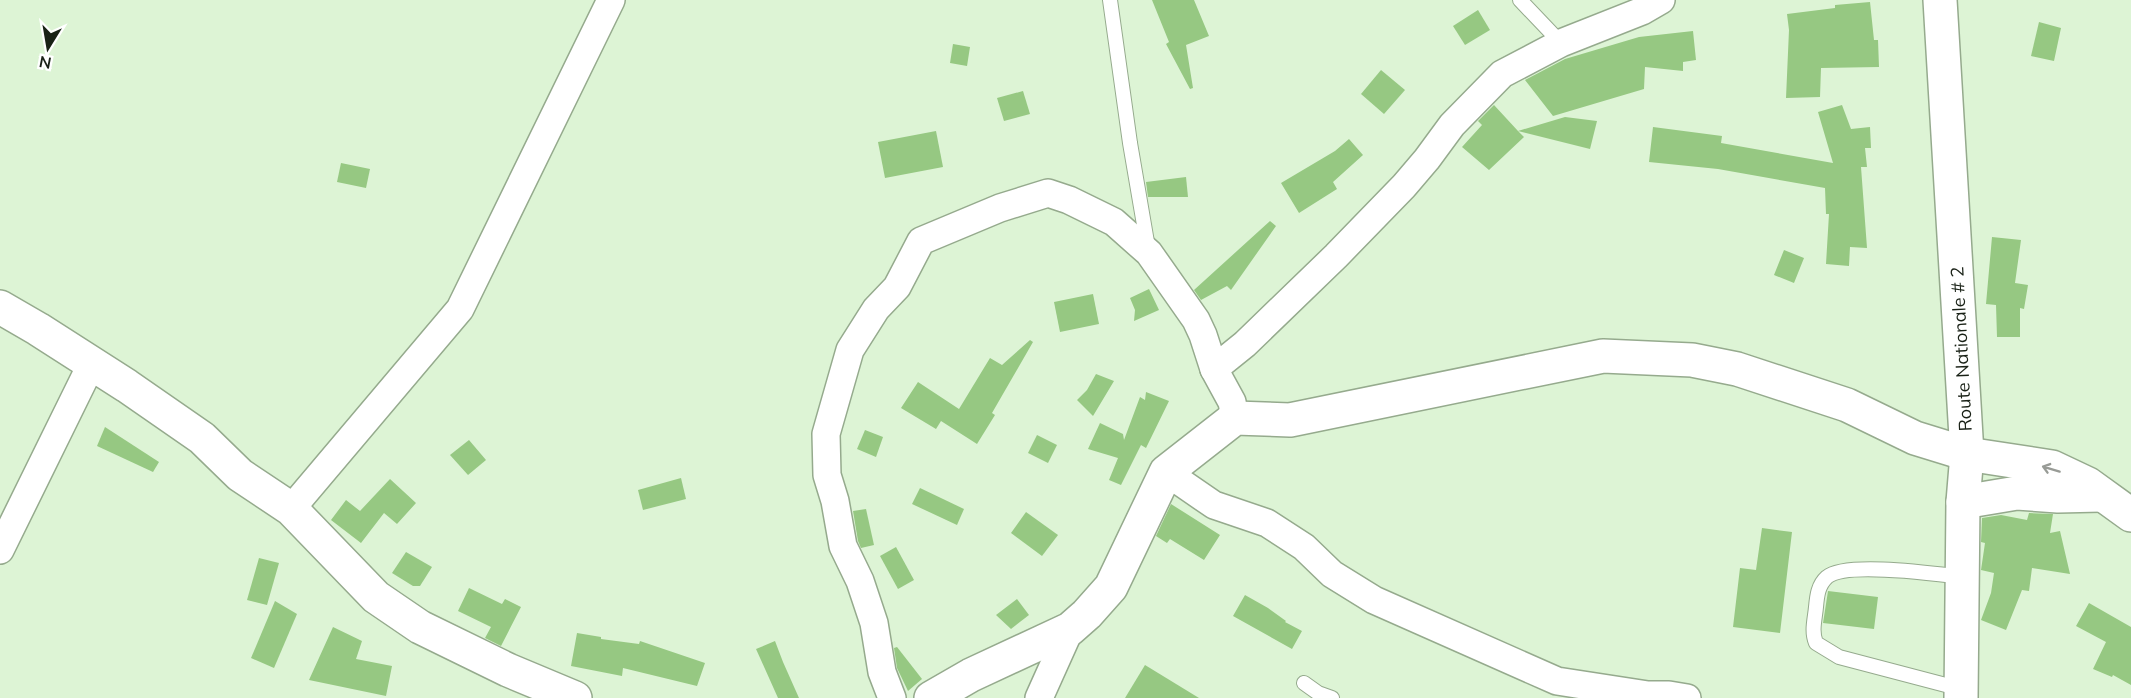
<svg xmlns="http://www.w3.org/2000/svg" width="2131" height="698" font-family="Mulish,sans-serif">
	<rect width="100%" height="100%" fill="#ddf4d5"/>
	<g fill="#96c882">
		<path d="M 1152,0 L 1194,0 L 1209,36 L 1186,45 L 1193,88 L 1190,89 L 1166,44 L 1169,42 Z"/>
		<path d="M 1870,2 L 1874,40 L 1878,40 L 1879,67 L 1821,68 L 1820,97 L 1786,98 L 1789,30 L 1787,14 L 1835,8 L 1835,5 Z"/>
		<path d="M 1478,10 L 1490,30 L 1465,45 L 1453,26 Z"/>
		<path d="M 2039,22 L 2061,28 L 2054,61 L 2031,56 Z"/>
		<path d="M 1693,31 L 1696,60 L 1683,62 L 1683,71 L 1645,67 L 1644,89 L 1553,116 L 1525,80 L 1565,59 L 1639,37 Z"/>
		<path d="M 953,44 L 970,47 L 967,66 L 950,63 Z"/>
		<path d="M 1381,70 L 1405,90 L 1384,114 L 1361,94 Z"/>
		<path d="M 1023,91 L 1030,114 L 1004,121 L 997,98 Z"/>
		<path d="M 1494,105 L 1518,131 L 1565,117 L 1597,121 L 1590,149 L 1518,131 L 1524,137 L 1489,170 L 1462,147 L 1482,125 L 1478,121 Z"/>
		<path d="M 1842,105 L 1851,129 L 1870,127 L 1871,148 L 1865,148 L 1867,167 L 1861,167 L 1867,248 L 1850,247 L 1849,266 L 1826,264 L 1829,214 L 1826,214 L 1825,188 L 1718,169 L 1649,162 L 1653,127 L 1722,136 L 1721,143 L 1833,163 L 1818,112 Z"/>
		<path d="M 936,131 L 943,167 L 885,178 L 878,142 Z"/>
		<path d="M 1349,139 L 1363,155 L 1333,182 L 1337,189 L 1299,213 L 1281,183 L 1335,151 Z"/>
		<path d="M 341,163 L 370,169 L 366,188 L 337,182 Z"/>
		<path d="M 1186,177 L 1188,197 L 1148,197 L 1146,182 Z"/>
		<path d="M 1270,221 L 1276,226 L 1231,290 L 1227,286 L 1201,300 L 1194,290 Z"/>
		<path d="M 1992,237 L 2021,240 L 2015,283 L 2028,285 L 2024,309 L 2020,308 L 2020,337 L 1997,337 L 1996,305 L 1986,304 Z"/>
		<path d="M 1784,250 L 1804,258 L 1794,283 L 1774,275 Z"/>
		<path d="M 1149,289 L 1159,310 L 1134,321 L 1135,310 L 1130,298 Z"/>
		<path d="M 1093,294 L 1099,324 L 1060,332 L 1054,302 Z"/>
		<path d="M 1030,340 L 1033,342 L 992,413 L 995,415 L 977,444 L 941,421 L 936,429 L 901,408 L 918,382 L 959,409 L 990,358 L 1002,365 Z"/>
		<path d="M 1096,374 L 1114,381 L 1093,416 L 1077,400 L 1087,390 Z"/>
		<path d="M 1146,392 L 1169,401 L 1146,448 L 1141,445 L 1121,485 L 1109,480 L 1118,458 L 1088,449 L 1100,423 L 1123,434 L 1124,440 L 1140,397 L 1145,400 Z"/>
		<path d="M 105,427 L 159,462 L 153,472 L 97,446 Z"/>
		<path d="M 865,430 L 883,437 L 876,457 L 857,449 Z"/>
		<path d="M 1037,435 L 1057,445 L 1048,463 L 1028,453 Z"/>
		<path d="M 469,440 L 486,460 L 468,475 L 450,455 Z"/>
		<path d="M 681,478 L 686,499 L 643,510 L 638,490 Z"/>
		<path d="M 390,479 L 416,503 L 397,524 L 384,513 L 361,543 L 331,520 L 346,500 L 360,511 Z"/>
		<path d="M 920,488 L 964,509 L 957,525 L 912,504 Z"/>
		<path d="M 1171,504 L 1220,535 L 1204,560 L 1170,539 L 1167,543 L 1156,536 Z"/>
		<path d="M 866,509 L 874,545 L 861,548 L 858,541 L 853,511 Z"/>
		<path d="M 1026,512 L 1058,535 L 1042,556 L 1011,533 Z"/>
		<path d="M 2029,513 L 2053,514 L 2050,533 L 2060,531 L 2070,574 L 2032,568 L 2029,591 L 2022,590 L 2006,630 L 1981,620 L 1991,593 L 1994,573 L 1981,570 L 1985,543 L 1981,542 L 1982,518 L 2001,515 L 2027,520 Z"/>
		<path d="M 1762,528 L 1792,532 L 1780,633 L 1733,627 L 1740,568 L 1756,570 Z"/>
		<path d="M 896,547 L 914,580 L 898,589 L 880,556 Z"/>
		<path d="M 406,552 L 432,567 L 420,586 L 413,586 L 392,573 Z"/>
		<path d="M 259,558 L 279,563 L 267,605 L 247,600 Z"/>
		<path d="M 469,588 L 502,604 L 505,599 L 521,607 L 501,646 L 485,638 L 491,627 L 458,611 Z"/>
		<path d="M 1828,591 L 1878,597 L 1874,629 L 1823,623 Z"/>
		<path d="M 1245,595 L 1268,608 L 1286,621 L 1285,622 L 1302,631 L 1292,649 L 1233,616 Z"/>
		<path d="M 1017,599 L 1029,615 L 1011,629 L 996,615 Z"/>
		<path d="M 275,601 L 297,614 L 274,668 L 251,658 Z"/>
		<path d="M 2089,603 L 2131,627 L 2131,685 L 2113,675 L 2112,677 L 2093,669 L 2106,642 L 2076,626 Z"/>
		<path d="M 333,627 L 362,641 L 356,659 L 392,666 L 386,696 L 309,680 Z"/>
		<path d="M 577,633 L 601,637 L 601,639 L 639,644 L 640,641 L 705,663 L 697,686 L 623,668 L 622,676 L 571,666 Z"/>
		<path d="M 775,641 L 783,662 L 799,698 L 778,698 L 756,649 Z"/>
		<path d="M 897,647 L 922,679 L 908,691 L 897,668 L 894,648 Z"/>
		<path d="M 1145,665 L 1199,698 L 1125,698 Z"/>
	</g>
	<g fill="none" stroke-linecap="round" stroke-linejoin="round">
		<g stroke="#95aa8d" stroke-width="16">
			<g id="service">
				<path d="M 1110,0 L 1130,143 L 1148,248"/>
				<path d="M 1520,0 L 1561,43"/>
				<path d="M 1304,683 L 1318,693 L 1332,698"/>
				<path d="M 1961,689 L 1839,657 L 1816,643 C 1811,631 1815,619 1816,607 C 1817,596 1818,585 1827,577 C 1846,561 1936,574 1963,577"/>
			</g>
		</g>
		<g stroke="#95aa8d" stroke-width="30">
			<g id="minor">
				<path d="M 1235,418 L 1232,402 L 1214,369 L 1245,344 L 1336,256 L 1404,186 L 1427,159 L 1452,125 L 1502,74 L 1561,43 L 1642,11 L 1661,0"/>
				<path d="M 1166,472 L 1214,505 L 1267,523 L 1304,547 L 1332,574 L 1374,600 L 1557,681 L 1648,695 L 1669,695 L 1687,698"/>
				<path d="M 291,509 L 460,309 L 611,0"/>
				<path d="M 0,550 L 92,363"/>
				<path d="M 892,698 L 882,672 L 874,623 L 860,581 L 843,546 L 835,501 L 827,475 L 826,434 L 850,350 L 876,309 L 897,287 L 921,241 L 1000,208 L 1048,193 L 1069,200 L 1114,222 L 1149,253 L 1196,320 L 1203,335 L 1214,369"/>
				<path d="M 1039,698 L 1070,629"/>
			</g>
		</g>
		<g stroke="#95aa8d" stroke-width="36">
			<g id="tertiary">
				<path d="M 0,307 L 38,329 L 127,386 L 202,438 L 240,475 L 291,509 L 376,597 L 420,627 L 508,670 L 575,698"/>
				<path d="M 1963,502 L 2017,493 L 2058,496 L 2101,495"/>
				<path d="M 931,698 L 971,675 L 1070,629 L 1087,614 L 1111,587 L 1166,472 L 1235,418 L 1290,420 L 1603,356 L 1692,360 L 1737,369 L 1847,405 L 1915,438 L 1967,454 L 2052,467 L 2088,484 L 2131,515"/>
			</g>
		</g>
		<g stroke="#95aa8d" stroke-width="36">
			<path id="primary" d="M 1940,0 L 1967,454 L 1963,502 L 1961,698"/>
		</g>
		<use href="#service" stroke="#fff" stroke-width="14"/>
		<use href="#minor" stroke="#fff" stroke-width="27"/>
		<use href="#tertiary" stroke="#fff" stroke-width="33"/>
		<use href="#primary" stroke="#fff" stroke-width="33"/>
	</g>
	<defs><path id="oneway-shaft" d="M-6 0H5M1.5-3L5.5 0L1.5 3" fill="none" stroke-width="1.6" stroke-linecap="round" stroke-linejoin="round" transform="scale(1.5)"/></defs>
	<use stroke="#989b96" href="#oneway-shaft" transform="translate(2051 469) rotate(-163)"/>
	<g text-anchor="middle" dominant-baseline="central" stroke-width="6" stroke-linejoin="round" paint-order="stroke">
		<g font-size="18" fill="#192116" stroke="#fff">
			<text transform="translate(1961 349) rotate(-93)">Route Nationale # 2</text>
		</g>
	</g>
	<g transform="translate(48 48) rotate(191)" stroke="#ffffff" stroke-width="4.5" paint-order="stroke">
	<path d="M0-4.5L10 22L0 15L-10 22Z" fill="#192116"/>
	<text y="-9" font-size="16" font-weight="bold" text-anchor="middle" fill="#192116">N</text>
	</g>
</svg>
